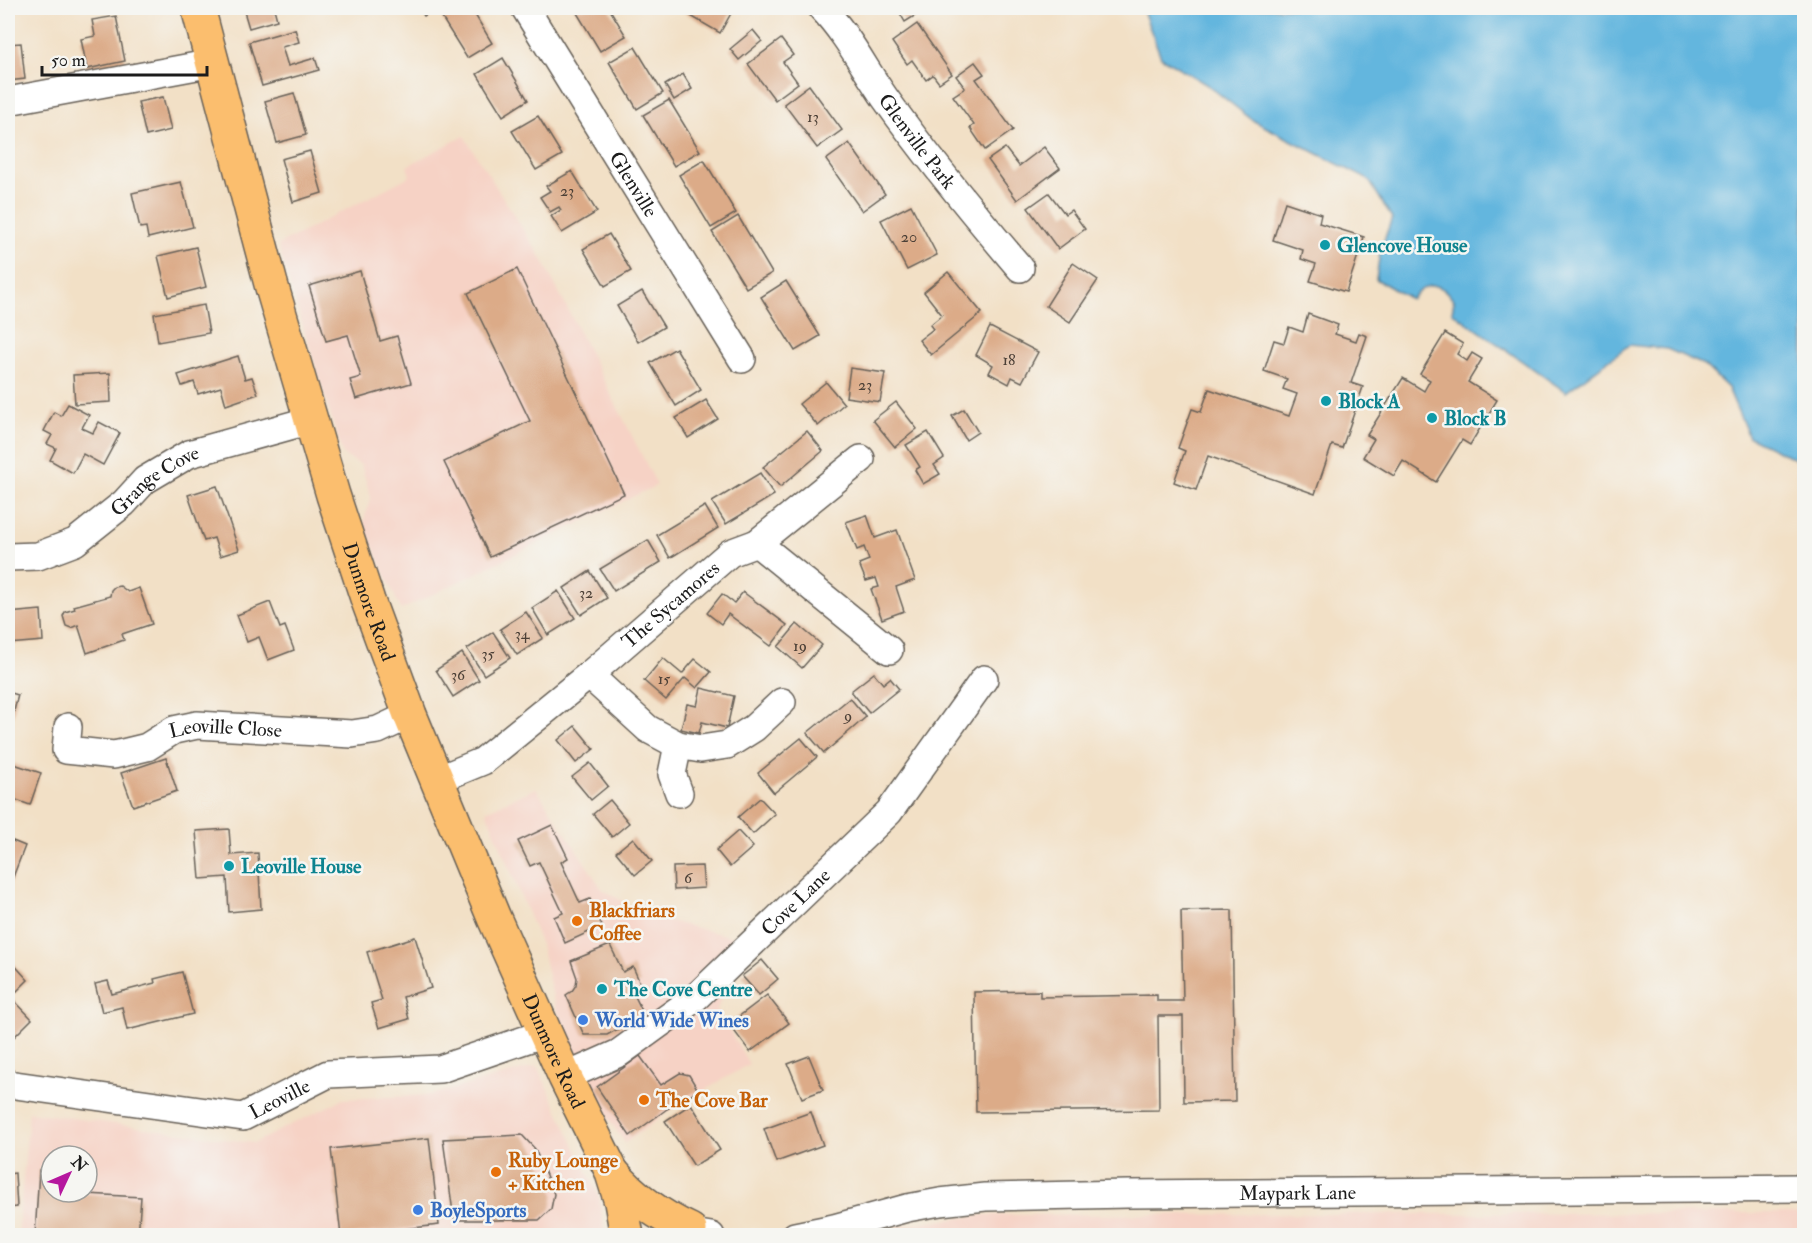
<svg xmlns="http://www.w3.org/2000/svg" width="1812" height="1243" font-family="'IM FELL Double Pica',serif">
	<rect width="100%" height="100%" fill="#f6f6f2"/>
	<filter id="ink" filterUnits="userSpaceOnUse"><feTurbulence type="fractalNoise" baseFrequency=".0167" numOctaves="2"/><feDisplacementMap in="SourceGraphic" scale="12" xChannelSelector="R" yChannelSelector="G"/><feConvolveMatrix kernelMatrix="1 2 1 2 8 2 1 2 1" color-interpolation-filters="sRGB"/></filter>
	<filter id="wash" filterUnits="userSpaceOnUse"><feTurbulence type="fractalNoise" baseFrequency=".008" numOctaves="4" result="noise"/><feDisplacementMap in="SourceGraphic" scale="24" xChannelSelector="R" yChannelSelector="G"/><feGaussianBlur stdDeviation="1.35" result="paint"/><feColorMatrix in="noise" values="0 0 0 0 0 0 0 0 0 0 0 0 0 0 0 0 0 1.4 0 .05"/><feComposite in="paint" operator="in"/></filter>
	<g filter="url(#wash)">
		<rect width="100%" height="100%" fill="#f2e0c6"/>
		<g fill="#f6d2c5" fill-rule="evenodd">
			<path d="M 464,136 L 542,259 L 657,485 L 401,610 L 363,524 L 371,497 L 361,465 L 343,455 L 278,245 L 410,176 L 407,166 Z"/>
			<path d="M 536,788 L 602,889 L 646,915 L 744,940 L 717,1009 L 749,1064 L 671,1110 L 625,1143 L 588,1088 L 556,1010 L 541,945 L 486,811 Z"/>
			<path d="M 537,1066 L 599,1197 L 605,1235 L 18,1236 L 29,1112 L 254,1143 L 343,1099 L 431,1095 ZM 51,1156 L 87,1156 L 87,1192 L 51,1192 Z"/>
			<path d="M 1804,1213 L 1804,1236 L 864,1235 L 901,1226 L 983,1215 Z"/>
		</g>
		<path fill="#63b6de" stroke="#40697d" stroke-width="1.5" d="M 1142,8 L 1804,8 L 1804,463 L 1749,437 L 1728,388 L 1704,365 L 1667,349 L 1629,345 L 1566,392 L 1452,312 L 1454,301 C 1451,298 1447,291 1443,289 C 1431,281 1419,290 1411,299 L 1376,279 L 1380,252 L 1392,218 L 1369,180 L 1254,121 L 1209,86 L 1161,57 Z"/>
		<g id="blocks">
			<g fill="#dcab88">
				<path d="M 243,8 L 274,8 L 277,20 L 249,28 Z"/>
				<path d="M 419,8 L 431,8 L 433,11 L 424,16 Z"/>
				<path d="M 460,8 L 471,8 L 492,43 L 467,58 L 442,18 Z"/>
				<path d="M 574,8 L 609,8 L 626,36 L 600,51 Z"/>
				<path d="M 677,8 L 734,8 L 720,33 Z"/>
				<path d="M 897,8 L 922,8 L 924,10 L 905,22 Z"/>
				<path d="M 116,16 L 125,61 L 87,69 L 81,39 L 95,36 L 92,20 Z"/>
				<path d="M 917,24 L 952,74 L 939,83 L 933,75 L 926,80 L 912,60 L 907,64 L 892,42 Z"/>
				<path d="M 295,29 L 299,42 L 282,47 L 288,66 L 315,58 L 319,70 L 262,86 L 249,42 Z"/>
				<path d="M 753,30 L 762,41 L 739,60 L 730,49 Z"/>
				<path d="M 781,39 L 793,55 L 783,62 L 798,83 L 775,100 L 748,64 Z"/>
				<path d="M 21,43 L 25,79 L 8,81 L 8,44 Z"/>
				<path d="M 635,47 L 663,93 L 637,109 L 609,62 Z"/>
				<path d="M 503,58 L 528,100 L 503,116 L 477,74 Z"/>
				<path d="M 975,62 L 984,74 L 976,79 L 1013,130 L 985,150 L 970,128 L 974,125 L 953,96 L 965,88 L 956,76 Z"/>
				<path d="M 683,74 L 692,89 L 674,100 L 665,85 Z"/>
				<path d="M 809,85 L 842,130 L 817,148 L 784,104 Z"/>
				<path d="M 294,93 L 306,135 L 277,143 L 265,101 Z"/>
				<path d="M 163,97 L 171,130 L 146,136 L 138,102 Z"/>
				<path d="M 669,100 L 700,151 L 674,166 L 643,115 Z"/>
				<path d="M 538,116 L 562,155 L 536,170 L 512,131 Z"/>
				<path d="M 849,143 L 885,194 L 862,211 L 826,160 Z"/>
				<path d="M 1044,147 L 1060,168 L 1017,200 L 988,160 L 1005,148 L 1019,166 Z"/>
				<path d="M 310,151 L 322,193 L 293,202 L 281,159 Z"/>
				<path d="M 704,160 L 736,213 L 711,228 L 679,175 Z"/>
				<path d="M 572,171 L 597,212 L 562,233 L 551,216 L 561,210 L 559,207 L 550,212 L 540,197 L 550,191 L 546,186 Z"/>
				<path d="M 181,182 L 193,227 L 148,238 L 146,227 L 140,228 L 132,193 Z"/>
				<path d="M 1049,193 L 1065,214 L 1071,210 L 1085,229 L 1058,249 L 1028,208 Z"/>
				<path d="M 1285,202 L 1321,214 L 1319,223 L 1364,237 L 1346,292 L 1310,281 L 1316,264 L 1301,259 L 1303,250 L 1273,240 Z"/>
				<path d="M 911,205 L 937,255 L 907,270 L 881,220 Z"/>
				<path d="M 738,216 L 772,273 L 746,288 L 712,232 Z"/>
				<path d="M 609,234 L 631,271 L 605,286 L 583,249 Z"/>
				<path d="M 196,247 L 206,287 L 168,297 L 158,256 Z"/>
				<path d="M 1073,263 L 1098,280 L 1070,322 L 1046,306 Z"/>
				<path d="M 517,269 L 624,494 L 490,557 L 444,462 L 530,421 L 468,293 Z"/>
				<path d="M 360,271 L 380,341 L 397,336 L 411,383 L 356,399 L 350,380 L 361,377 L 348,335 L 326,341 L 309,286 Z"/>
				<path d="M 948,272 L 982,313 L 931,355 L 919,340 L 933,329 L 930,325 L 942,315 L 924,292 Z"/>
				<path d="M 786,281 L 820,336 L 795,351 L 761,297 Z"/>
				<path d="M 642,291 L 664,327 L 638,342 L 617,306 Z"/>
				<path d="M 204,305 L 209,333 L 158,342 L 154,314 Z"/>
				<path d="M 1308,314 L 1338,325 L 1335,334 L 1356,341 L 1359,333 L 1367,336 L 1351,383 L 1363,387 L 1342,448 L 1332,445 L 1315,494 L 1208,456 L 1196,490 L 1174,482 L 1185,451 L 1178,448 L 1192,409 L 1201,412 L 1209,389 L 1289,416 L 1297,394 L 1283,389 L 1287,379 L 1264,371 L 1274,340 L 1284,343 L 1289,327 L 1303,332 Z"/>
				<path d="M 990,327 L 1038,352 L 1022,382 L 1012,377 L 1009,384 L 989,373 L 993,365 L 976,355 Z"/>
				<path d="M 1445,333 L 1463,344 L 1457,354 L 1467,361 L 1472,353 L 1482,359 L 1468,382 L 1497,400 L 1470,445 L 1462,440 L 1436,482 L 1403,461 L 1394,476 L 1363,457 L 1374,439 L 1367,435 L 1403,378 L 1424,391 L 1430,380 L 1420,374 Z"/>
				<path d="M 676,348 L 701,390 L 676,406 L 650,363 Z"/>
				<path d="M 238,356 L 245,379 L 252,377 L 258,394 L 226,405 L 221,387 L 198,394 L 194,382 L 182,386 L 178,375 Z"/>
				<path d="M 850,368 L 885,373 L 880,402 L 846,397 Z"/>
				<path d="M 110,373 L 111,402 L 75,404 L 73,375 Z"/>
				<path d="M 826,382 L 844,404 L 818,426 L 799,404 Z"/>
				<path d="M 706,400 L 718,419 L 688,438 L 676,418 Z"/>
				<path d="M 896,402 L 917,429 L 895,447 L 873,420 Z"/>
				<path d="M 68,404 L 89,415 L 82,428 L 93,433 L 99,422 L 120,433 L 103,465 L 83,454 L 73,473 L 50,460 L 56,448 L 47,444 L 52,435 L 44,431 L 54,412 L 61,416 Z"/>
				<path d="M 964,409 L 978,432 L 966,440 L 952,416 Z"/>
				<path d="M 807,431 L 823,451 L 780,487 L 763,467 Z"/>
				<path d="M 928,432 L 944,458 L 934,465 L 940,474 L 923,484 L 915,470 L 920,467 L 906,445 Z"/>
				<path d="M 8,464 L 11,464 L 10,501 L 8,501 Z"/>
				<path d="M 760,473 L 774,495 L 726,524 L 712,502 Z"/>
				<path d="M 217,486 L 239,550 L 220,556 L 214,538 L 204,541 L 188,495 Z"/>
				<path d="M 705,506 L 718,528 L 670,558 L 657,535 Z"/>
				<path d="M 867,515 L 875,538 L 897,530 L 915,580 L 896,587 L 904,611 L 882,619 L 871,589 L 879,587 L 876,578 L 866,581 L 859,564 L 869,560 L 864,547 L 857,550 L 846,522 Z"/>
				<path d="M 648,540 L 661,562 L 614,591 L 600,569 Z"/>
				<path d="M 590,571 L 607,598 L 581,615 L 564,588 Z"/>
				<path d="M 120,586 L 128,592 L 139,588 L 152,624 L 122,634 L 124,640 L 87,653 L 78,625 L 71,628 L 66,626 L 63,616 L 65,612 L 75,609 L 74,606 L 110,596 L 111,590 L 114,587 Z"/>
				<path d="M 558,591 L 575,618 L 548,635 L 532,608 Z"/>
				<path d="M 743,592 L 787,625 L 771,646 L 728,614 L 721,624 L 707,613 L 722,594 L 734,603 Z"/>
				<path d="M 270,602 L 280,628 L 285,626 L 294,650 L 268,660 L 259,637 L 247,642 L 237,615 Z"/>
				<path d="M 41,610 L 43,641 L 8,644 L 8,613 Z"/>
				<path d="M 526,612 L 543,638 L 517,655 L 500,629 Z"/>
				<path d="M 797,624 L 822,645 L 802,668 L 778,647 Z"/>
				<path d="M 493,632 L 510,658 L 484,675 L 467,649 Z"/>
				<path d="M 462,653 L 479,680 L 453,697 L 436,670 Z"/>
				<path d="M 663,658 L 682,674 L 695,659 L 711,672 L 697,688 L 685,678 L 666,700 L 644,681 Z"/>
				<path d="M 874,673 L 883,684 L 890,678 L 899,689 L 869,713 L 851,691 Z"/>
				<path d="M 701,688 L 734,696 L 727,728 L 702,722 L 699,733 L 681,729 L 687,704 L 697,706 Z"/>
				<path d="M 8,692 L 18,695 L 8,735 Z"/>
				<path d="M 850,698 L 866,717 L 824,753 L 807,733 Z"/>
				<path d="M 575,726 L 594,749 L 576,763 L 558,740 Z"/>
				<path d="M 801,738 L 817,757 L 774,793 L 758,773 Z"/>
				<path d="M 166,758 L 177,791 L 133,806 L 121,773 Z"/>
				<path d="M 8,762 L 41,773 L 30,805 L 8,797 Z"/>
				<path d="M 590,763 L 608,786 L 591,800 L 572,777 Z"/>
				<path d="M 760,798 L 775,814 L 753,834 L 738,817 Z"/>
				<path d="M 610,800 L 629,823 L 612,837 L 593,814 Z"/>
				<path d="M 552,825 L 568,858 L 561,862 L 580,903 L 590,899 L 602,926 L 565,943 L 554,917 L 563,913 L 539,862 L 530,866 L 518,841 Z"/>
				<path d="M 229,829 L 231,855 L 258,853 L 261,909 L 229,912 L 227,877 L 200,879 L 196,831 Z"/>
				<path d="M 738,831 L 753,847 L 730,867 L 716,850 Z"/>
				<path d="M 633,838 L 652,861 L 635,875 L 616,852 Z"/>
				<path d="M 8,839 L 25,846 L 8,890 Z"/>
				<path d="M 702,866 L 704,888 L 674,890 L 673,867 Z"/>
				<path d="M 1232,910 L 1235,1101 L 1184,1102 L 1183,1016 L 1158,1016 L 1159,1110 L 976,1112 L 974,992 L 1040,991 L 1040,997 L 1157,995 L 1157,1001 L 1183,1001 L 1181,911 Z"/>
				<path d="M 415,937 L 431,988 L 403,997 L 409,1019 L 379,1028 L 371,1003 L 382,1000 L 367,952 Z"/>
				<path d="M 610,945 L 623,972 L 633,967 L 640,983 L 631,988 L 644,1015 L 607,1035 L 584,1035 L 566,995 L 572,991 L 576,985 L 577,978 L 571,961 Z"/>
				<path d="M 10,960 L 28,980 L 11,997 L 32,1019 L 10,1041 L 8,1039 L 8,962 Z"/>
				<path d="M 762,960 L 778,979 L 759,995 L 742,976 Z"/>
				<path d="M 182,972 L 193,1014 L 127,1030 L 122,1007 L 102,1012 L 95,984 L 108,981 L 112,994 L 155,983 L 154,979 Z"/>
				<path d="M 767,995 L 789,1023 L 750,1052 L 729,1024 Z"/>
				<path d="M 640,1056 L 661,1085 L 680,1073 L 689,1075 L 698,1090 L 667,1109 L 630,1136 L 597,1087 Z"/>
				<path d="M 809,1056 L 823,1090 L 802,1098 L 788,1064 Z"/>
				<path d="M 691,1104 L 720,1150 L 694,1166 L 665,1121 Z"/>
				<path d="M 811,1112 L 823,1145 L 776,1162 L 764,1129 Z"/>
				<path d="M 522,1135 L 535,1149 L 554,1194 L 551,1209 L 539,1220 L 454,1220 L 443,1139 Z"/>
				<path d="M 429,1138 L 439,1225 L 341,1236 L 331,1149 Z"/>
				<path d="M 39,1170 L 51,1170 L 51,1192 L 141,1197 L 138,1236 L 35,1236 Z"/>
				<path d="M 15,1173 L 17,1207 L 8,1208 L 8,1174 Z"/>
			</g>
		</g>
	</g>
	<g filter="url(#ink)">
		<use href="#blocks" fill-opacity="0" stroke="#676158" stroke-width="1.5"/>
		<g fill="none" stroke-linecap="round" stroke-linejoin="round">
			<g stroke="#676158" stroke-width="30">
				<g id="minor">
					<path id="s1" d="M 525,8 L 742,359"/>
					<path id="s2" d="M 822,8 C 847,34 864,68 885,98 C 927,157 973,213 1020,268"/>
					<path d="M 8,101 L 213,63"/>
					<path d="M 757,543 L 889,650"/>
					<path id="s3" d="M 8,557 L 38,556 L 75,542 L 124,503 L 145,480 L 189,454 L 311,420"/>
					<path d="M 589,675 L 648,729 L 678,745 L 701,749 L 727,745 L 754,728 L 782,702"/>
					<path id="s4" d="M 68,727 L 66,750 L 114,755 L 147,747 L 174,730 L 197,725 L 352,734 L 378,730 L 410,715"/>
					<path d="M 678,745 L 672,774 L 679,793"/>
					<path id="s5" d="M 437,780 L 483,761 L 589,675 L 730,553 L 757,543 L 861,459"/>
					<path id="s6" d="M 565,1077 L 619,1053 L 695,998 L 889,812 L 984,679"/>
					<path id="s7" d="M 8,1084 L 243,1117 L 328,1074 L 440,1069 L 545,1033"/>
					<path d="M 699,1234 L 711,1236"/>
					<path id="s8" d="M 795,1236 L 834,1228 L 907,1208 L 940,1202 L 985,1197 L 1128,1194 L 1804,1188"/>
				</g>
			</g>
			<g stroke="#676158" stroke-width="36">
				<g id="major">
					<path id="s9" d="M 198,8 L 271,284 L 333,495 L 368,601 L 410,715 L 494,918 L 565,1077 L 611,1170 L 621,1202 L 627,1236"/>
					<path d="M 613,1173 C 634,1198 660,1216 690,1230"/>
				</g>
			</g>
			<use href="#minor" stroke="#fff" stroke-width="27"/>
			<use href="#major" stroke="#fbbe6e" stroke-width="33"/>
		</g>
	</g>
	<g fill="#0f9aa8" stroke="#f6f6f2" stroke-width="2">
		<circle cx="1325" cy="245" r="6"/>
		<circle cx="1326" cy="401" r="6"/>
		<circle cx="1432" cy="418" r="6"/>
		<circle cx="229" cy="866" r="6"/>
		<circle cx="602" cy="989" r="6"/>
	</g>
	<g fill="#e8710a" stroke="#f6f6f2" stroke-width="2">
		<circle cx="577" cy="921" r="6"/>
		<circle cx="644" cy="1100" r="6"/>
		<circle cx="496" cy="1172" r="6"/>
	</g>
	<g fill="#3f7fe0" stroke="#f6f6f2" stroke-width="2">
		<circle cx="583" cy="1020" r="6"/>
		<circle cx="418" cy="1210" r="6"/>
	</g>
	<g text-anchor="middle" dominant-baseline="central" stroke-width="5" stroke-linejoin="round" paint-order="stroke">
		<g font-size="16" fill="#4c4037">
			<text x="813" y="117">13</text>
			<text x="567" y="191">23</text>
			<text x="909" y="237">20</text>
			<text x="1009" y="360">18</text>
			<text x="865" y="385">23</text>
			<text x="586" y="593">32</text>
			<text x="522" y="634">34</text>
			<text x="800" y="646">19</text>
			<text x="488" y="654">35</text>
			<text x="458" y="675">36</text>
			<text x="664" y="679">15</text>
			<text x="848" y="716">9</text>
			<text x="688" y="878">6</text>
		</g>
		<g font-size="20" fill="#1c1c1c" stroke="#f6f6f2">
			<text stroke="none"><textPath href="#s2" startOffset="164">Glenville Park</textPath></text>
			<text stroke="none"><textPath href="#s1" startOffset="207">Glenville</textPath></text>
			<text stroke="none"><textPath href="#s3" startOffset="171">Grange Cove</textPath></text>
			<text stroke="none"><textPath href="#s9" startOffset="618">Dunmore Road</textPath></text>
			<text stroke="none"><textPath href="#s5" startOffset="294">The Sycamores</textPath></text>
			<text stroke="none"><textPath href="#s4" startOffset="189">Leoville Close</textPath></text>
			<text stroke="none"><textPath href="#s6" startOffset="292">Cove Lane</textPath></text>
			<text stroke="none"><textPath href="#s9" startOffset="1104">Dunmore Road</textPath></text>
			<text stroke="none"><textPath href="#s7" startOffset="278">Leoville</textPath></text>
			<text stroke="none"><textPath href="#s8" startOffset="507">Maypark Lane</textPath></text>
		</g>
		<g font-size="20" font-weight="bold" fill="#0d838f" stroke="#f6f6f2" text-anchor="start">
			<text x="1337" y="245">Glencove House</text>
			<text x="1338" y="401">Block A</text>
			<text x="1444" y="418">Block B</text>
			<text x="241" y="866">Leoville House</text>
			<text x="614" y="989">The Cove Centre</text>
		</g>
		<g font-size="20" font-weight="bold" fill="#c56008" stroke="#f6f6f2" text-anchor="start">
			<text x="589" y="910">Blackfriars<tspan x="589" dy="23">Coffee</tspan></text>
			<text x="656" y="1100">The Cove Bar</text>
			<text x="508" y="1160">Ruby Lounge<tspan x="508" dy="23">+ Kitchen</tspan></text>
		</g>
		<g font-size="20" font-weight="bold" fill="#366cbe" stroke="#f6f6f2" text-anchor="start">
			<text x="595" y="1020">World Wide Wines</text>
			<text x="430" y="1210">BoyleSports</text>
		</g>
	</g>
	<rect width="1812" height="1243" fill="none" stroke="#f6f6f2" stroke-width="30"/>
	<g transform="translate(69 1174) rotate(46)"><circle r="28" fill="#f6f6f2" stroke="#9f9f9c" stroke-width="1.5"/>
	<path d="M0-4.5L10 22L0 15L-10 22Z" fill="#b5179e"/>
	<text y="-9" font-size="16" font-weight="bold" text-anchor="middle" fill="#1c1c1c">N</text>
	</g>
	<path d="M42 66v9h165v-9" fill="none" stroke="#1c1c1c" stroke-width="3"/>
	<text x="51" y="66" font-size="18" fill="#1c1c1c" stroke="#f6f6f2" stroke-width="4.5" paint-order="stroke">50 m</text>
</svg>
